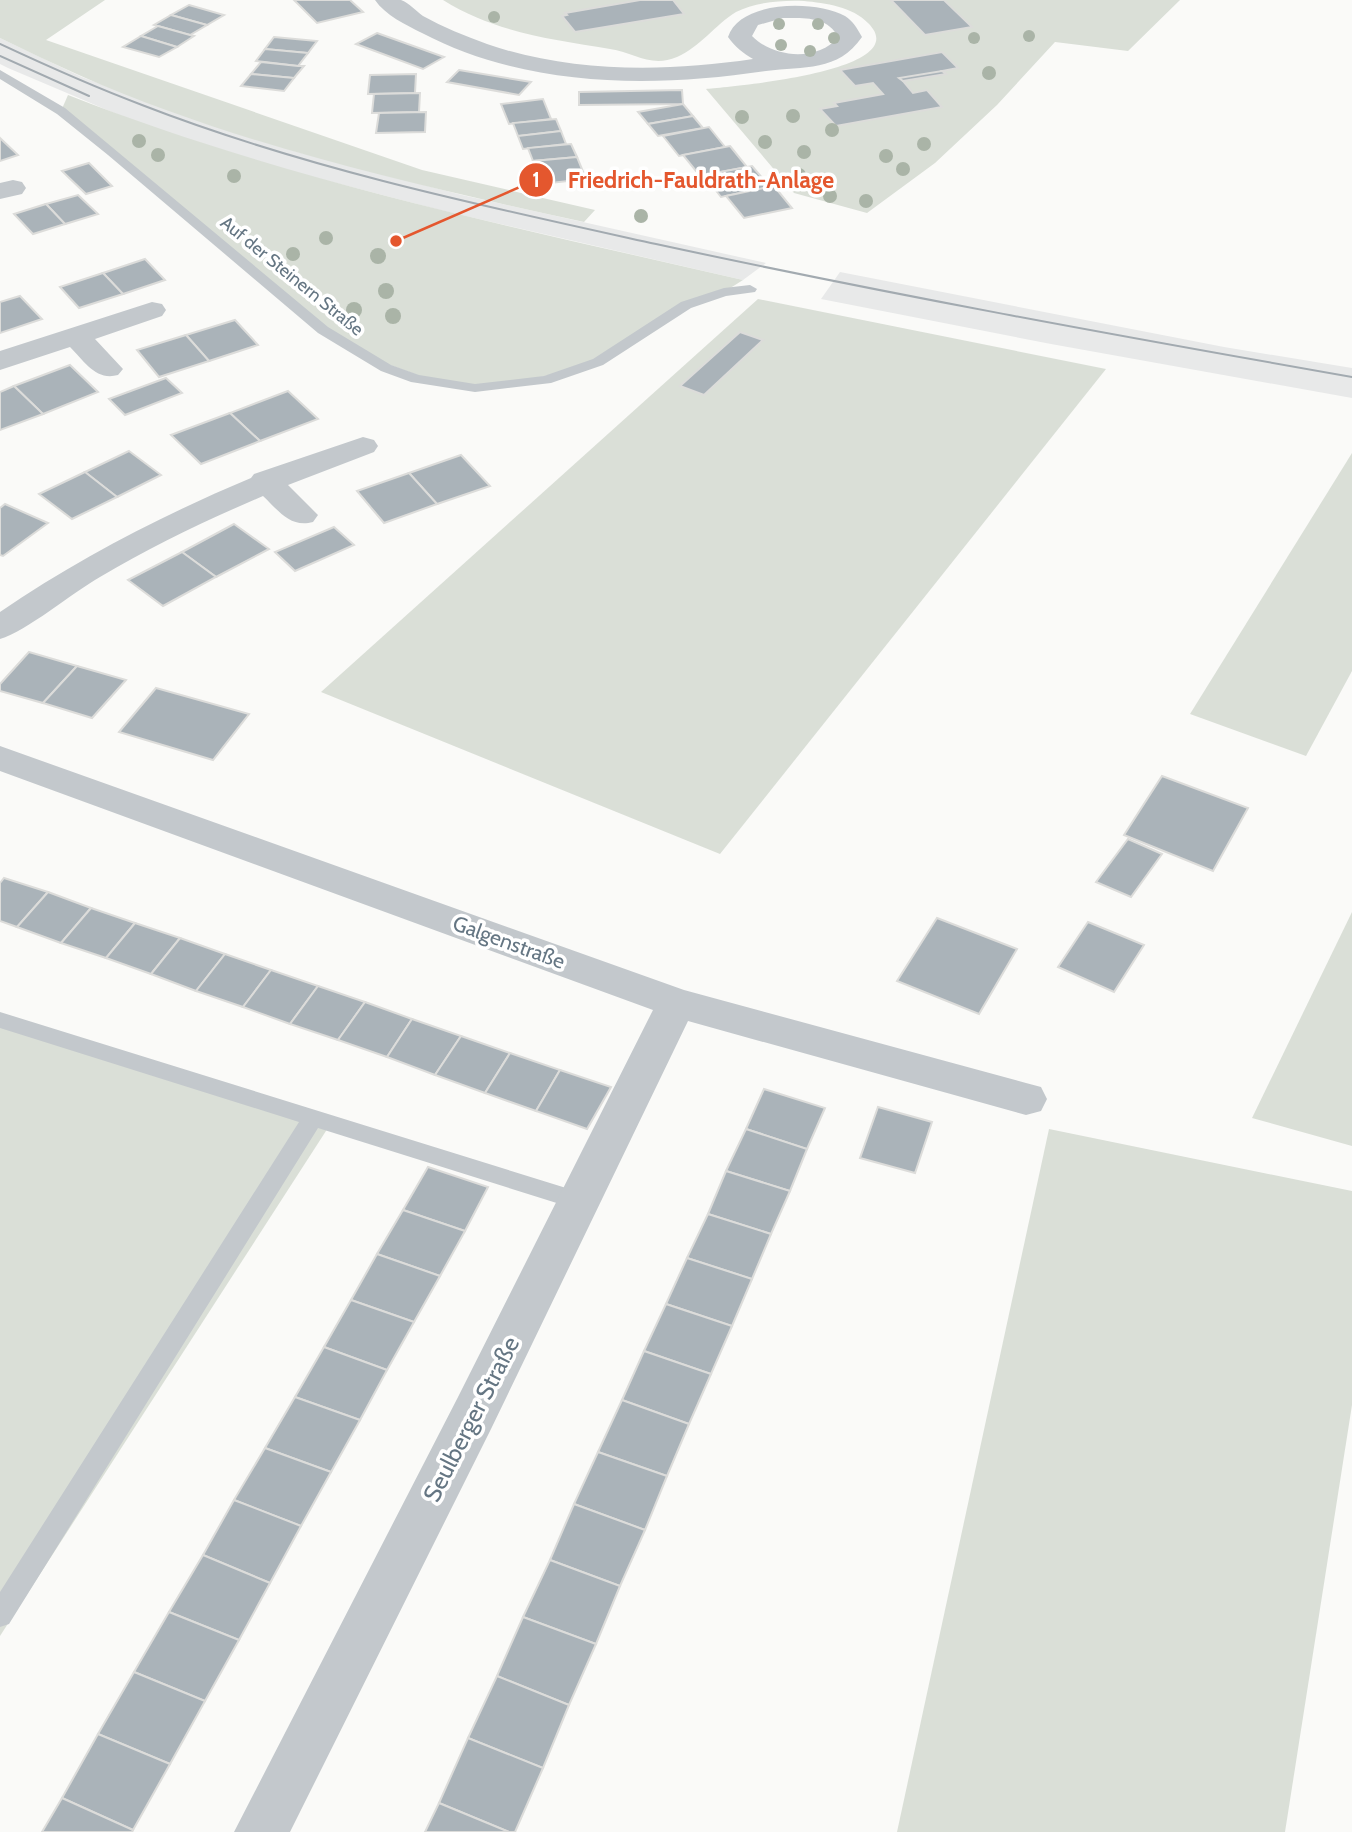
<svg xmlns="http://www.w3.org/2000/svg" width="1352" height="1832" font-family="Cabin,sans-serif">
	<rect width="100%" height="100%" fill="#fafaf8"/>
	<g fill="#e8e9e9">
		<path d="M 0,38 L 82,77 L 140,99 L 294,151 L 462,195 L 766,263 L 743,280 L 440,210 L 271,166 L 133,121 L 8,68 L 0,64 Z"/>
		<path d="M 840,272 L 1224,347 L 1352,368 L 1352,398 L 1051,344 L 821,299 Z"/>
	</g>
	<g fill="#dadfd7">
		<path d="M 0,0 L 105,0 L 46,40 L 422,170 L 595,210 L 584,222 C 415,185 241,146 81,76 C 54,64 27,51 0,38 Z"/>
		<path d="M 443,0 L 1180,0 L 1128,51 L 1055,42 L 997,105 L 935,163 L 867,213 L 794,193 L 706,89 C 727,87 918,72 868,23 C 853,7 825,3 804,1 C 783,0 755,2 736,12 C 715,25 700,47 677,57 C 651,68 635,53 610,49 C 551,39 496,33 443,0 Z"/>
		<path d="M 68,95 C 287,181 514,227 743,280 L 724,292 L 706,298 L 598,362 L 511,385 L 445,385 L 357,353 L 61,111 Z"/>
		<path d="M 758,299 L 1106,369 L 720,854 L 321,692 Z"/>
		<path d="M 1352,453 L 1352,671 L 1306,756 L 1190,714 Z"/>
		<path d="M 1352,912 L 1352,1146 L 1252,1118 Z"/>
		<path d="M 0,1018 L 335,1117 L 0,1636 Z"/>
		<path d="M 1049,1129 L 1352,1191 L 1352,1405 L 1285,1832 L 897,1832 Z"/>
	</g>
	<g fill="#aab3b9" stroke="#dcdcda" stroke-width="2">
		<path d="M 294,0 L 350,0 L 363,12 L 317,23 Z"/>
		<path d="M 673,0 L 684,14 L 575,32 L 562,16 L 567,15 L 565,13 L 640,0 Z"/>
		<path d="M 891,0 L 944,0 L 972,27 L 925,35 Z"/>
		<path d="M 189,5 L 224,15 L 207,25 L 171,15 Z"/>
		<path d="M 171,15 L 207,25 L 190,35 L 154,25 Z"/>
		<path d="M 158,26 L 190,35 L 194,36 L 177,47 L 141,36 Z"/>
		<path d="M 377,33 L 444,57 L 423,69 L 356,44 Z"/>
		<path d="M 141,36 L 177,47 L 159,57 L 123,47 Z"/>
		<path d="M 274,37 L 317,41 L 308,53 L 265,49 Z"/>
		<path d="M 265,49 L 308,53 L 298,66 L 256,61 Z"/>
		<path d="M 942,52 L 958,68 L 942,71 L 946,74 L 903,81 L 913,93 L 927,90 L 942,107 L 836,126 L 820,109 L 837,106 L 834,103 L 883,94 L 873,83 L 855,86 L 840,70 Z"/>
		<path d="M 261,62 L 298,66 L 304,66 L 294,78 L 251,74 Z"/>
		<path d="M 459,70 L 531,82 L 519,95 L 447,82 Z"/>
		<path d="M 942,71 L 946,74 L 903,81 L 899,78 Z"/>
		<path d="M 251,74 L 294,78 L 284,91 L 241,86 Z"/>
		<path d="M 416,74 L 415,93 L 368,94 L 370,75 Z"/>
		<path d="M 682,90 L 683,104 L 579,105 L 579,92 Z"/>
		<path d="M 420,93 L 419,112 L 372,113 L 374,94 Z"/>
		<path d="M 543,99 L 551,119 L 509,124 L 501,104 Z"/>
		<path d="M 683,104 L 693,116 L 648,124 L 638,112 Z"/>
		<path d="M 426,112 L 425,132 L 376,133 L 379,113 Z"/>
		<path d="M 693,116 L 703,128 L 658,136 L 648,124 Z"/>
		<path d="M 556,119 L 561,131 L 518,136 L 513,123 Z"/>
		<path d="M 709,127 L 725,147 L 679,156 L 663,136 Z"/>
		<path d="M 561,131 L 566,144 L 523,149 L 518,136 Z"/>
		<path d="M 0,138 L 18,155 L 0,161 Z"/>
		<path d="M 571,144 L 577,157 L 533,161 L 528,148 Z"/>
		<path d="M 730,146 L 747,167 L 700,176 L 683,155 Z"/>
		<path d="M 577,157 L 586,179 L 542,184 L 533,161 Z"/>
		<path d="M 89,163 L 112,186 L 86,194 L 62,171 Z"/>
		<path d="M 752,166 L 770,187 L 721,197 L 704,175 Z"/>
		<path d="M 774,186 L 792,208 L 744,218 L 726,196 Z"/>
		<path d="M 78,195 L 98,214 L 65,224 L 46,204 Z"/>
		<path d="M 46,204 L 65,224 L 33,234 L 14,214 Z"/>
		<path d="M 145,259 L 165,280 L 123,294 L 103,273 Z"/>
		<path d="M 103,273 L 123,294 L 79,308 L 60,287 Z"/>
		<path d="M 20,296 L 42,319 L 0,333 L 0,302 Z"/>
		<path d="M 235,320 L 258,345 L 209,361 L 186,335 Z"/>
		<path d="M 740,332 L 763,340 L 704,395 L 680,386 Z"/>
		<path d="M 186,335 L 209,361 L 159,377 L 137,350 Z"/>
		<path d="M 70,365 L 98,392 L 43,414 L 14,386 Z"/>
		<path d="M 166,378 L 182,393 L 125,415 L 109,399 Z"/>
		<path d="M 14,386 L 43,414 L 0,430 L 0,392 Z"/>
		<path d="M 288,391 L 318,419 L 260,441 L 230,413 Z"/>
		<path d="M 230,413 L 260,441 L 201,464 L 171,435 Z"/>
		<path d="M 129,451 L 161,475 L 117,497 L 85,472 Z"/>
		<path d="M 461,455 L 490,486 L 437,504 L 409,473 Z"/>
		<path d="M 85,472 L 117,497 L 72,519 L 39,494 Z"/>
		<path d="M 409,473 L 437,504 L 384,523 L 357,491 Z"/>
		<path d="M 5,504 L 48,523 L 3,556 L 0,555 L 0,508 Z"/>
		<path d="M 234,524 L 269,549 L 216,577 L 182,552 Z"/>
		<path d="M 334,527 L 354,545 L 295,571 L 275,552 Z"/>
		<path d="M 182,552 L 216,577 L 163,606 L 128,580 Z"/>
		<path d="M 29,652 L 77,666 L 43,703 L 0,691 L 0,684 Z"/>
		<path d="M 77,666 L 126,680 L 92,718 L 43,703 Z"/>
		<path d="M 156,688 L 249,714 L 213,760 L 119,732 Z"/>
		<path d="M 1162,776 L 1248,808 L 1213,871 L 1124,835 Z"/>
		<path d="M 1128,839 L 1162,854 L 1131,897 L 1096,882 Z"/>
		<path d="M 4,878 L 48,892 L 17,927 L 0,921 L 0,883 Z"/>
		<path d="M 48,892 L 91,908 L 61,943 L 17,927 Z"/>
		<path d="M 91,908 L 135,923 L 106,958 L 61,943 Z"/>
		<path d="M 937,918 L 1017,949 L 979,1014 L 897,981 Z"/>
		<path d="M 1088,922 L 1144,945 L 1114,992 L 1058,967 Z"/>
		<path d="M 135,923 L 180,938 L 151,974 L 106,958 Z"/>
		<path d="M 180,938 L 225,954 L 196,991 L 151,974 Z"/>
		<path d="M 225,954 L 271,970 L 243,1007 L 196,991 Z"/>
		<path d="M 271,970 L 318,986 L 290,1024 L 243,1007 Z"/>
		<path d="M 318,986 L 365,1002 L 338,1040 L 290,1024 Z"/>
		<path d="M 365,1002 L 412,1019 L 387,1057 L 338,1040 Z"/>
		<path d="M 412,1019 L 461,1036 L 435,1075 L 387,1057 Z"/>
		<path d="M 461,1036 L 510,1053 L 485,1093 L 435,1075 Z"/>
		<path d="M 510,1053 L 560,1070 L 536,1111 L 485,1093 Z"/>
		<path d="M 560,1070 L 611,1087 L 587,1129 L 536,1111 Z"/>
		<path d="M 764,1089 L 825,1108 L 807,1149 L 746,1129 Z"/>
		<path d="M 878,1107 L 932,1122 L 915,1173 L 860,1158 Z"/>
		<path d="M 746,1129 L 807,1149 L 790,1191 L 726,1171 Z"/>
		<path d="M 428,1167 L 488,1187 L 465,1231 L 403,1210 Z"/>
		<path d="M 726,1171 L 790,1191 L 771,1234 L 708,1214 Z"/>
		<path d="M 403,1210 L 465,1231 L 440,1276 L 377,1254 Z"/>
		<path d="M 708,1214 L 771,1234 L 752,1279 L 687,1258 Z"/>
		<path d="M 377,1254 L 440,1276 L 414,1322 L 351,1300 Z"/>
		<path d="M 687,1258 L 752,1279 L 732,1326 L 666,1304 Z"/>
		<path d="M 351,1300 L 414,1322 L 387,1370 L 324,1347 Z"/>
		<path d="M 666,1304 L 732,1326 L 711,1374 L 644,1351 Z"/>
		<path d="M 324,1347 L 387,1370 L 360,1420 L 295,1397 Z"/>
		<path d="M 644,1351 L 711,1374 L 689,1424 L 622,1400 Z"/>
		<path d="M 295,1397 L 360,1420 L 331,1472 L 265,1448 Z"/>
		<path d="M 622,1400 L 689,1424 L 667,1476 L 598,1452 Z"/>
		<path d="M 265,1448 L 331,1472 L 301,1526 L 234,1500 Z"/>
		<path d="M 598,1452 L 667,1476 L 645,1530 L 574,1504 Z"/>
		<path d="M 234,1500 L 301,1526 L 270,1583 L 203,1555 Z"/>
		<path d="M 574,1504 L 645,1530 L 620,1586 L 550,1560 Z"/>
		<path d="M 203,1555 L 270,1583 L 239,1640 L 169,1612 Z"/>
		<path d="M 550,1560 L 620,1586 L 596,1644 L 523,1617 Z"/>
		<path d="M 169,1612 L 239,1640 L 205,1701 L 134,1672 Z"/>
		<path d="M 523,1617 L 596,1644 L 569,1705 L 497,1676 Z"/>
		<path d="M 134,1672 L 205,1701 L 170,1764 L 98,1734 Z"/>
		<path d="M 497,1676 L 569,1705 L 543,1768 L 468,1738 Z"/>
		<path d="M 98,1734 L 170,1764 L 133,1830 L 62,1798 Z"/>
		<path d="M 468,1738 L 543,1768 L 515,1832 L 509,1832 L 439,1803 Z"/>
		<path d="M 62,1798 L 133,1830 L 132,1832 L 42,1832 Z"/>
		<path d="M 439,1803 L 509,1832 L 425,1832 Z"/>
	</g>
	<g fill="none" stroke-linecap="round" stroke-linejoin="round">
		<g fill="#c3c8cc" fill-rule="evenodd">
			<path d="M 0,70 L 65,108 L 328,327 L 391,365 L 419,375 L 475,384 L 544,376 L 593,359 L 681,302 L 724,288 L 750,285 L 757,289 L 755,292 L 726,296 L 691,308 L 603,365 L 551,383 L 475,392 L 411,382 L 381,371 L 318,333 L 108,155 L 57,114 L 0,79 Z"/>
			<path d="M 0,1012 L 579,1192 L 587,1195 L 590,1201 L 587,1207 L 579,1210 L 318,1128 L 9,1624 L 0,1627 L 0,1592 L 299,1122 L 0,1028 Z"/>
		</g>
		<g fill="#c3c8cc" fill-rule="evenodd">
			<path d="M 375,0 C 382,0 394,0 401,0 C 409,3 416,11 423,16 C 443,27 465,36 487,44 C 571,73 666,72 753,59 C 743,53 735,47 728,37 C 740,0 816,0 845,16 C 853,21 857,28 862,37 C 838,72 804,66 766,71 C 652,88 527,88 422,33 C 406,25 385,15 375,0 ZM 783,18 C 803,18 828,16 838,37 C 818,62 773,58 752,36 L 758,25 Z"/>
			<path d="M 13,180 L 22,182 L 26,188 L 22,194 L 0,199 L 0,183 Z"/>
			<path d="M 152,302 L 162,304 L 166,310 L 162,316 L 95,339 L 123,369 L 118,375 C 96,381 85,362 70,347 L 0,370 L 0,351 Z"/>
			<path d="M 363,437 L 374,440 L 378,446 L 374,452 L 288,485 L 318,515 L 313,522 C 290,528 279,511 263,496 C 207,520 152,546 100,577 C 72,593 27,631 0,639 L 0,612 C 79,558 163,515 251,478 L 254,474 Z"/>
			<path d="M 0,746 L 684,990 L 1026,1083 L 1041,1087 L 1047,1099 L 1041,1111 L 1026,1115 L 688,1021 L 491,1429 L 290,1832 L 234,1832 L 457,1399 L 653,1010 L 0,771 Z"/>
		</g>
		<g stroke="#a2aab0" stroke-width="2">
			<path d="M 0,44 C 47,66 94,87 142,105 C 307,169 483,206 656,244 C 887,294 1119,336 1352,377"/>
			<path d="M 0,56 L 89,96"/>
		</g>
	</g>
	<g fill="#aab4a7">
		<circle cx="494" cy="17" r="6"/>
		<circle cx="779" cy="24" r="6"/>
		<circle cx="818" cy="24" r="6"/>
		<circle cx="1029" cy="36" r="6"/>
		<circle cx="834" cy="38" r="6"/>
		<circle cx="974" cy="38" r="6"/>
		<circle cx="781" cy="45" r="6"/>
		<circle cx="810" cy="51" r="6"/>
		<circle cx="989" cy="73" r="7"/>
		<circle cx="793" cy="116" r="7"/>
		<circle cx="742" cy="117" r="7"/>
		<circle cx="832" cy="130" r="7"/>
		<circle cx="139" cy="141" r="7"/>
		<circle cx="765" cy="142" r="7"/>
		<circle cx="924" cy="144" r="7"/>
		<circle cx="804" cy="152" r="7"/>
		<circle cx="158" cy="155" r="7"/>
		<circle cx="886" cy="156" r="7"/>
		<circle cx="903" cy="169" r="7"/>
		<circle cx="799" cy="175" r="7"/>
		<circle cx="234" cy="176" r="7"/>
		<circle cx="830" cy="196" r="7"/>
		<circle cx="866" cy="201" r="7"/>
		<circle cx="641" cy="216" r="7"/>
		<circle cx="326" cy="238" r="7"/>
		<circle cx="293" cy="254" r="7"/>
		<circle cx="378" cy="256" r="8"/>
		<circle cx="386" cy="291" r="8"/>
		<circle cx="354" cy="310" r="8"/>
		<circle cx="393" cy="316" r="8"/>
	</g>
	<g text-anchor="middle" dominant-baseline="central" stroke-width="7" stroke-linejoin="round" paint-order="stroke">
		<g font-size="18" fill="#657683" stroke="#fff">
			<text transform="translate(292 276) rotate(39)">Auf der Steinern Straße</text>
		</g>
		<g font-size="21" fill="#657683" stroke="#fff">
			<text transform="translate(509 942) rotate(20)">Galgenstraße</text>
		</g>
		<g font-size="24" fill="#657683" stroke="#fff">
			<text transform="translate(471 1419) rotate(-63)">Seulberger Straße</text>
		</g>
	</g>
	<path fill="none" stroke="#e4572e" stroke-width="2.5" d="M396 241L536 180"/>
	<g fill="#e4572e" stroke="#fff" stroke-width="2.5">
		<circle cx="396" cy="241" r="7"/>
		<circle cx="536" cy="180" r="18"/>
	</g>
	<g font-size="21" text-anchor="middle" font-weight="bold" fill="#fff">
		<text x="536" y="187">1</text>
	</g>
	<g font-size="23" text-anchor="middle" font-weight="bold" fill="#e4572e" stroke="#fff" stroke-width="7" stroke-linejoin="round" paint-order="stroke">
		<text x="701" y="188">Friedrich-Fauldrath-Anlage</text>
	</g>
</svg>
